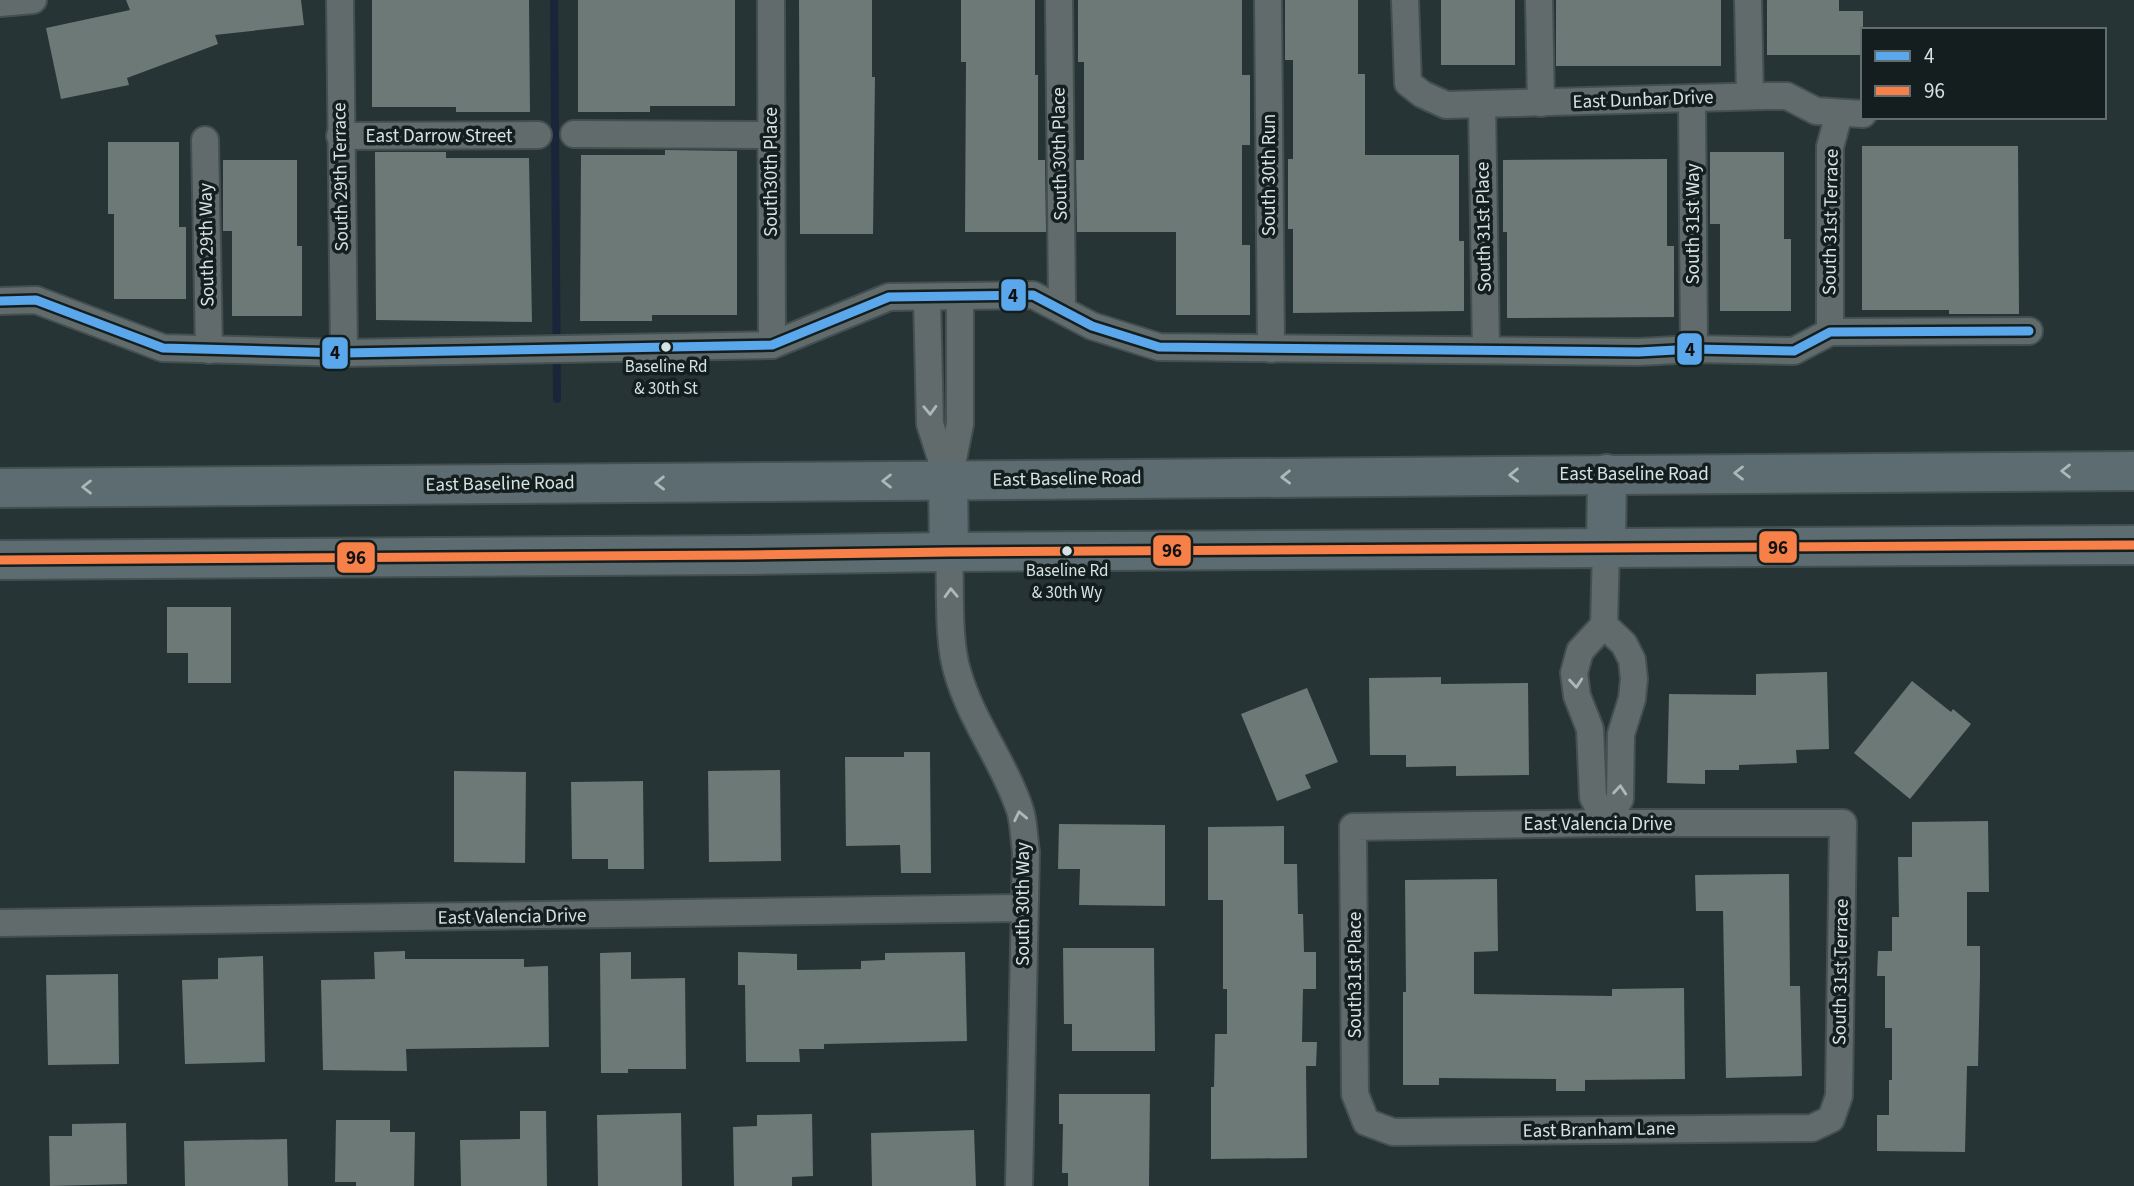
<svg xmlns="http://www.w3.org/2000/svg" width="2134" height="1186" font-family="'Source Sans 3',sans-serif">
	<rect width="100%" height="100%" fill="#263435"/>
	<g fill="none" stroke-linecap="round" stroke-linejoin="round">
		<path stroke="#1b2539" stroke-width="8" d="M 554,0 L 557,399"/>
	</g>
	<g fill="#6c7976">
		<path d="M 126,0 L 301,0 L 304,25 L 215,35 L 218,44 L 127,78 L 129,85 L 61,99 L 46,28 L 130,10 Z"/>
		<path d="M 372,0 L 529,0 L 530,112 L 456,112 L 456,107 L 372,107 Z"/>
		<path d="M 578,0 L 735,0 L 735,106 L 650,106 L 650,112 L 578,112 Z"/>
		<path d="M 799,0 L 872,0 L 872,77 L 875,77 L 873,234 L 800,234 Z"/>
		<path d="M 961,0 L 1035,0 L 1035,75 L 1038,75 L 1038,160 L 1045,160 L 1046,232 L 965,232 L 966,62 L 961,62 Z"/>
		<path d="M 1078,0 L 1242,0 L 1242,75 L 1250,75 L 1250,145 L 1242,145 L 1242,245 L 1250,245 L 1250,315 L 1176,315 L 1176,232 L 1077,232 L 1076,160 L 1084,160 L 1084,62 L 1078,62 Z"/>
		<path d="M 1285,0 L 1358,0 L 1358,74 L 1365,74 L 1365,155 L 1459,155 L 1459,241 L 1464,241 L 1464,311 L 1293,313 L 1293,229 L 1288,229 L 1288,159 L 1293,159 L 1293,60 L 1285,60 Z"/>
		<rect x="1441" y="0" width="74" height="65"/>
		<rect x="1556" y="0" width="165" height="66"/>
		<path d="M 1767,0 L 1839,0 L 1839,11 L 1863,11 L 1863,55 L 1767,55 Z"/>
		<path d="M 108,142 L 179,142 L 179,227 L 186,227 L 186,299 L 114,299 L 114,214 L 108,214 Z"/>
		<path d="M 1862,146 L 2018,146 L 2019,314 L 1949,314 L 1949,310 L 1862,310 Z"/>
		<path d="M 665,150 L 737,151 L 737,315 L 652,315 L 652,321 L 580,321 L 581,155 L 665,155 Z"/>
		<path d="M 375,152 L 446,152 L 446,158 L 529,158 L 532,322 L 376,320 Z"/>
		<path d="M 1710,152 L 1784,152 L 1784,239 L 1791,239 L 1791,311 L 1720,311 L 1720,224 L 1710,224 Z"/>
		<path d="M 1667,159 L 1667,246 L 1674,246 L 1674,317 L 1507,318 L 1507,232 L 1503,232 L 1503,160 Z"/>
		<path d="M 223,160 L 297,160 L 297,246 L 302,246 L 302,316 L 232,316 L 232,231 L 223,231 Z"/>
		<path d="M 167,607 L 231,607 L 231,683 L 188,683 L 188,653 L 167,653 Z"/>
		<path d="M 1827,672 L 1829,749 L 1796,750 L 1797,763 L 1739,765 L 1739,770 L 1705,770 L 1705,784 L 1667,783 L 1669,694 L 1756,695 L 1756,674 Z"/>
		<path d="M 1441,677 L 1441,684 L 1528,683 L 1529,775 L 1456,776 L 1456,766 L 1406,767 L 1406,755 L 1370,755 L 1369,678 Z"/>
		<path d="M 1912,681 L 1951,712 L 1953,709 L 1971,724 L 1910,799 L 1854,753 Z"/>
		<path d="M 1307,688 L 1338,762 L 1305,775 L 1311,788 L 1277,801 L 1241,714 Z"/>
		<path d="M 904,752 L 930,752 L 931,873 L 901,873 L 900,845 L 846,846 L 845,757 L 904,757 Z"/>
		<path d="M 780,770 L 781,861 L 709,862 L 708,771 Z"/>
		<path d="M 454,771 L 526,772 L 525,863 L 454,862 Z"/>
		<path d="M 643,781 L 644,869 L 608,869 L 608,859 L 572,859 L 571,782 Z"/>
		<path d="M 1988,821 L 1989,892 L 1967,892 L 1967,946 L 1980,946 L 1980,976 L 1978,1066 L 1967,1066 L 1965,1152 L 1877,1151 L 1877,1115 L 1889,1115 L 1889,1080 L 1892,1080 L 1892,1028 L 1885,1028 L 1885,976 L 1877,976 L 1878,951 L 1892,951 L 1892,917 L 1899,917 L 1898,857 L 1912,857 L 1912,822 Z"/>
		<path d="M 1059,824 L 1165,825 L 1165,906 L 1079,905 L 1080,869 L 1058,869 Z"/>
		<path d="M 1284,826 L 1284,864 L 1297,864 L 1298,914 L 1303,914 L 1304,952 L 1316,952 L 1316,989 L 1303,989 L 1302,1042 L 1317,1042 L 1316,1066 L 1306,1066 L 1307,1158 L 1211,1159 L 1211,1087 L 1214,1087 L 1215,1034 L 1227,1034 L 1227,989 L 1223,989 L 1223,900 L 1208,900 L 1208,827 Z"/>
		<path d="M 1789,874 L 1790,986 L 1800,986 L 1802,1076 L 1726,1078 L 1723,911 L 1696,911 L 1695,875 Z"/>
		<path d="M 1497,879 L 1498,951 L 1474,952 L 1474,994 L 1612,996 L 1612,989 L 1684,988 L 1685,1079 L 1585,1080 L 1585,1091 L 1556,1091 L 1556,1079 L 1439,1078 L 1439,1085 L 1403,1085 L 1403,992 L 1406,992 L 1405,880 Z"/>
		<path d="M 1063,948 L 1154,948 L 1155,1051 L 1072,1051 L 1072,1024 L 1064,1024 Z"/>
		<path d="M 405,951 L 405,959 L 524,959 L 524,967 L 548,966 L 549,1047 L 406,1049 L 407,1071 L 323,1070 L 321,980 L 375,979 L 374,952 Z"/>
		<path d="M 631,952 L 631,979 L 685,978 L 686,1069 L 628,1069 L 628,1073 L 601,1073 L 600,953 Z"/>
		<path d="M 738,952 L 797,954 L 797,970 L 861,969 L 861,961 L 885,960 L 885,953 L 965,952 L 967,1041 L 824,1044 L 824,1049 L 799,1049 L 800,1062 L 746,1062 L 745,985 L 738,985 Z"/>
		<path d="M 263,956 L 265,1062 L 185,1064 L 182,980 L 218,979 L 218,958 Z"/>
		<path d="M 118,974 L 119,1064 L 48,1065 L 46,975 Z"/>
		<path d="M 1059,1094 L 1150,1094 L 1149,1186 L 1068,1186 L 1068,1173 L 1062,1173 L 1063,1124 L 1059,1124 Z"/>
		<path d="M 520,1111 L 546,1111 L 547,1186 L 461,1186 L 460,1140 L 520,1139 Z"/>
		<path d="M 681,1113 L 682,1186 L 598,1186 L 597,1115 Z"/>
		<path d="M 812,1114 L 813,1176 L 792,1177 L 792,1186 L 734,1186 L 733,1127 L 757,1126 L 757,1115 Z"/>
		<path d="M 336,1120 L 390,1120 L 390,1132 L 415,1132 L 414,1186 L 356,1186 L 356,1182 L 335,1182 Z"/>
		<path d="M 126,1123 L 127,1184 L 50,1186 L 49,1136 L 72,1136 L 72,1124 Z"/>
		<path d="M 974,1130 L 976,1186 L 872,1186 L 871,1133 Z"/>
		<path d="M 287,1139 L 288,1186 L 185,1186 L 184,1141 Z"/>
	</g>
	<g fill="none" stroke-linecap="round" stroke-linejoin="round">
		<g stroke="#434f50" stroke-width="30">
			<g id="minor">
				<path d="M 340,0 L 344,353"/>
				<path d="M 771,0 L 772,345"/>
				<path d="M 1059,0 L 1062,308"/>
				<path d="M 1268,0 L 1271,349"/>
				<path d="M 1405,0 L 1408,83 L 1422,94 L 1446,105 L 1766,96 L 1787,96 L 1816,111 L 1863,114"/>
				<path d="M 1539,0 L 1541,103"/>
				<path d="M 1748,0 L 1750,96"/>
				<path d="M 0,3 L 33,0"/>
				<path d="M 1692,98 L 1694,349"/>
				<path d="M 1482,104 L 1486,350"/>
				<path d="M 574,134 L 771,135"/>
				<path d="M 340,136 L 538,135"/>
				<path d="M 205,140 L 209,350"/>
				<path d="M 927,297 L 930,424 L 948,480"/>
				<path d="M 0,301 L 36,300 L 163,348 L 344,353 L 772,345 L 889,297 L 1033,295 L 1092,326 L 1159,347 L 1639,352 L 1694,349 L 1794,351 L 1830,332 L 2029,331"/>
				<path d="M 1830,332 L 1830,147 L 1839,114"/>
				<path d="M 949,479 L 960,424 L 960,297"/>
				<path d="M 949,552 C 951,588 947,641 958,674 C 972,722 1004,762 1020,810 C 1024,823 1024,839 1026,852 L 1019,1186"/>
				<path d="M 1604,625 L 1624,644 L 1632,660 L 1634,679 L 1632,699 L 1621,734 L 1620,799 L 1606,823"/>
				<path d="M 1606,823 L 1843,823 L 1839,1096 L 1831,1119 L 1812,1128 L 1393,1132 L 1366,1122 L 1355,1094 L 1353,827 Z"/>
				<path d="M 1606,823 L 1593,797 L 1590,729 L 1577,696 L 1574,673 L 1580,651 L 1604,625 L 1606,548"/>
				<path d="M 0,923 L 1024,908"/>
			</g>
		</g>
		<g stroke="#434f50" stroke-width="42">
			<g id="primary">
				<path d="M 948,480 L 949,552"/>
				<path d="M 0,488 L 2134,471"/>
				<path d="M 1606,548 L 1607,474"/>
				<path d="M 0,560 L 746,555 L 949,552 L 2134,545"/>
			</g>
		</g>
		<use href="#minor" stroke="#616b6b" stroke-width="26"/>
		<use href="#primary" stroke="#5d6c70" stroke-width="38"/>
		<g stroke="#141e1f" stroke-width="14">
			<path id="bus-1" d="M 0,301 L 36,300 L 163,348 L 344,353 L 772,345 L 889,297 L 1033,295 L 1092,326 L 1159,347 L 1639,352 L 1694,349 L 1794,351 L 1830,332 L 2029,331"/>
		</g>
		<g stroke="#141e1f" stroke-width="14">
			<path id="bus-2" d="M 0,560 L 746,555 L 949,552 L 2134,545"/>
		</g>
		<use href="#bus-1" stroke="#5aa8eb" stroke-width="9"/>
		<use href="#bus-2" stroke="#f78048" stroke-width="9"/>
	</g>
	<defs><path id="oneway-chevron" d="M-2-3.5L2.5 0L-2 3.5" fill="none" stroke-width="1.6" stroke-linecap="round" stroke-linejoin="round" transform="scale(1.75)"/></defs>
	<g stroke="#acb9ba">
		<use href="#oneway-chevron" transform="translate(930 410) rotate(88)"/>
		<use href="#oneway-chevron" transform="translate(951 593) rotate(-92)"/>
		<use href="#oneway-chevron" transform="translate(1576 683) rotate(85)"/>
		<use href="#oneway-chevron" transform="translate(1620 790) rotate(-85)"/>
		<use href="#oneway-chevron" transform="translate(1020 816) rotate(-102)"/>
	</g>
	<g stroke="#abb9bb">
		<use href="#oneway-chevron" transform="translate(2066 471) rotate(180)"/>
		<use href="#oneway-chevron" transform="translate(1739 473) rotate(180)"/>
		<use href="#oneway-chevron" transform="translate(1514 475) rotate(179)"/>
		<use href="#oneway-chevron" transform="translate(1286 477) rotate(179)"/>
		<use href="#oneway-chevron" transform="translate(887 481) rotate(180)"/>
		<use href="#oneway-chevron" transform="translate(660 483) rotate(179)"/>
		<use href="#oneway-chevron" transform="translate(87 487) rotate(180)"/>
	</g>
	<g fill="#d5e3e4" stroke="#141e1f" stroke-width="2.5">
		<circle cx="666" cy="347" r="6"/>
		<circle cx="1067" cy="551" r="6"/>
	</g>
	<g text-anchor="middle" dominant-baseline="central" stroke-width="7" stroke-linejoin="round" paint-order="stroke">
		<g font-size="17" fill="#d5e3e4" stroke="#141e1f">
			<text x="666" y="367">Baseline Rd<tspan x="666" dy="22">&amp; 30th St</tspan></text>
			<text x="1067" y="571">Baseline Rd<tspan x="1067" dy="22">&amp; 30th Wy</tspan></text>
		</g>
		<g font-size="19" fill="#d5e3e4" stroke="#141e1f">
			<text transform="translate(1643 100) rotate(-2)">East Dunbar Drive</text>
			<text x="439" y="136">East Darrow Street</text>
			<text transform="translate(1060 154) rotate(-91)">South 30th Place</text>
			<text transform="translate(771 172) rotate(-90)">South30th Place</text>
			<text transform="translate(1269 175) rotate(-90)">South 30th Run</text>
			<text transform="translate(341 177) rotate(-91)">South 29th Terrace</text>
			<text transform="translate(1831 222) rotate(-89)">South 31st Terrace</text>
			<text transform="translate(1693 224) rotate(-90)">South 31st Way</text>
			<text transform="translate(1484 227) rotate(-91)">South 31st Place</text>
			<text transform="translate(207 245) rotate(-91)">South 29th Way</text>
			<text x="1634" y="474">East Baseline Road</text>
			<text transform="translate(1067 479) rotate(-1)">East Baseline Road</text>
			<text transform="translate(500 484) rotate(-1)">East Baseline Road</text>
			<text x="1598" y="824">East Valencia Drive</text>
			<text transform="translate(1023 904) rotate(-90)">South 30th Way</text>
			<text transform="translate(512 917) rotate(-1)">East Valencia Drive</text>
			<text transform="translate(1841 972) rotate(-89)">South 31st Terrace</text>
			<text transform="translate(1355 975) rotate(-90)">South31st Place</text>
			<text transform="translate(1599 1130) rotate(-1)">East Branham Lane</text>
		</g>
	</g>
	<g stroke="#141e1f" stroke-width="2.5">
		<rect x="1000" y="278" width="27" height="34" rx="7" fill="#5aa8eb"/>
		<rect x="1676" y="332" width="27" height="34" rx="7" fill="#5aa8eb"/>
		<rect x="321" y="336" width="28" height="34" rx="7" fill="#5aa8eb"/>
		<rect x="1758" y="530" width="40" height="34" rx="7" fill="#f78048"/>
		<rect x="1152" y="534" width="40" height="33" rx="7" fill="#f78048"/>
		<rect x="336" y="541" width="40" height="33" rx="7" fill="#f78048"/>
	</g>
	<g font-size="19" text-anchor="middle" font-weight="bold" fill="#111">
		<text x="1013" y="302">4</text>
		<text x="1690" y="356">4</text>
		<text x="335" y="359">4</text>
		<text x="1778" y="554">96</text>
		<text x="1172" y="557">96</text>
		<text x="356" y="564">96</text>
	</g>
	<rect x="1861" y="28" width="245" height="91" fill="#141e1f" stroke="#616d6e" stroke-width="2"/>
	<rect x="1875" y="51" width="35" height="10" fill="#5aa8eb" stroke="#616d6e" stroke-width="2"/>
	<text x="1924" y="63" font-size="21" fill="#d5e3e4">4</text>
	<rect x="1875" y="86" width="35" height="10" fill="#f78048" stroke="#616d6e" stroke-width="2"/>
	<text x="1924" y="98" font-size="21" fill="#d5e3e4">96</text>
</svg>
